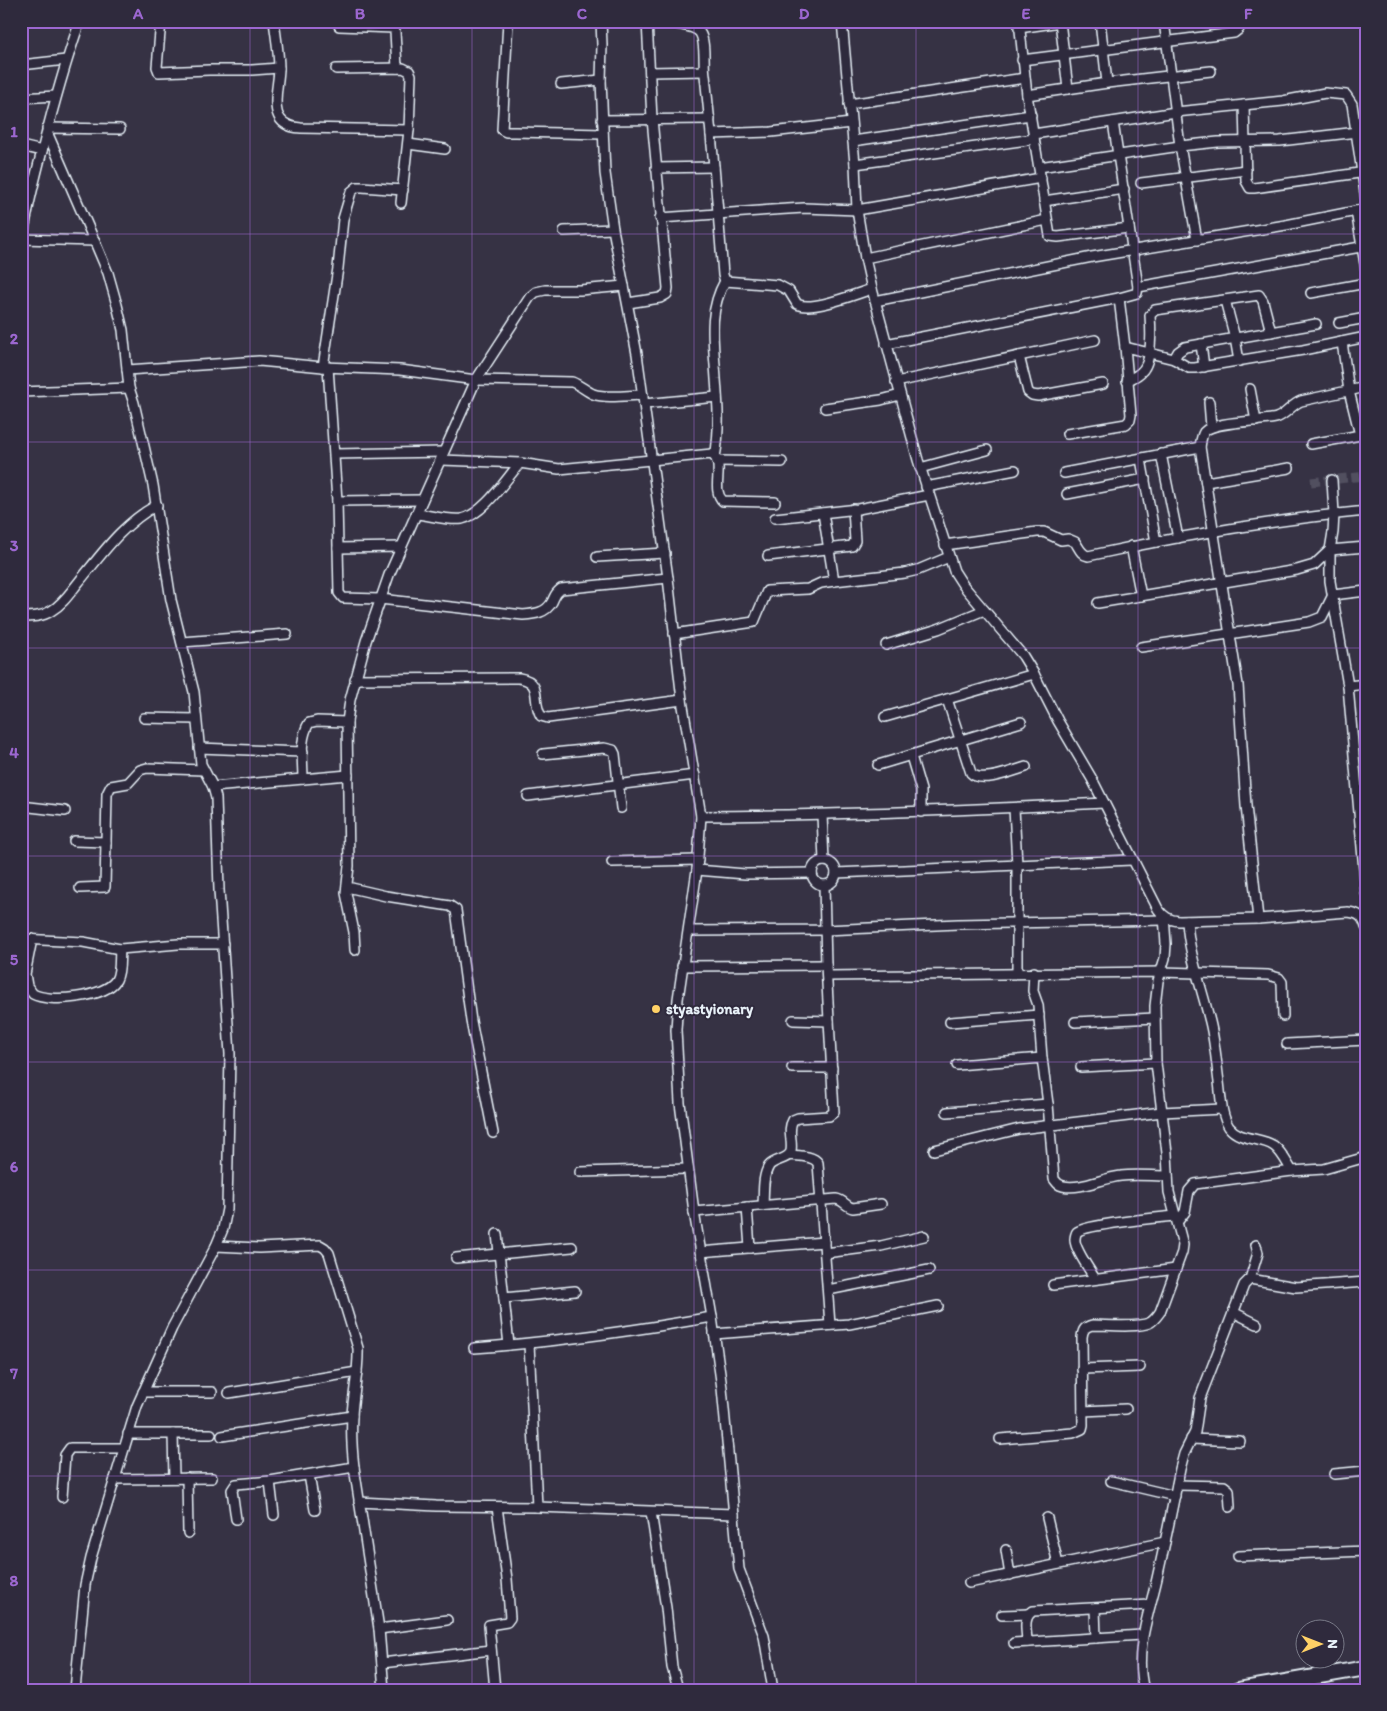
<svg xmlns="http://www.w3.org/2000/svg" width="1387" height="1711" font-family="Itim,sans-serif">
	<rect width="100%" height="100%" fill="#363244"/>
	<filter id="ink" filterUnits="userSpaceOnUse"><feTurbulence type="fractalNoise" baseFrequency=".02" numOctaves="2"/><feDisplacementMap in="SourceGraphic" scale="10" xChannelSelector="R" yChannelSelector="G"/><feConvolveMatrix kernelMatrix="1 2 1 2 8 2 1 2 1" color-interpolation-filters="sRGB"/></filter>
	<g filter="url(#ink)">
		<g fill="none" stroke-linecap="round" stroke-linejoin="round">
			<path stroke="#514f5f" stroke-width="9" stroke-dasharray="9 4.5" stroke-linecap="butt" d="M 1311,482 L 1366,476"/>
			<g stroke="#e8f1f8" stroke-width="12">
				<g id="street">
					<path d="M 161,21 L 157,67 L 159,72 L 209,70 L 252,70 L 279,68"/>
					<path d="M 274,21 C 276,37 279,53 279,69 C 278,93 265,126 301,128 L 409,130"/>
					<path d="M 508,21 L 502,130 L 506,132 L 516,132 L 603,134"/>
					<path d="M 601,21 L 602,45 L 601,80 L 605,173 L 613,229 L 637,354 L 668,578 L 682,700 L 701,816 L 697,870 L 678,999 L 676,1030 L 680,1103 L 694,1212 L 712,1317 L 722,1388 L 739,1569 L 764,1636 L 773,1690"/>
					<path d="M 653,21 C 664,23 694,24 700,33 C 706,42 703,64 705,75 C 712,141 718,208 723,275 L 725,281 L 778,285 L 789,291 L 797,304 C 812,312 855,294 872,289"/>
					<path d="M 842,21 L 855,164 L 857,210 L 865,258 L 872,289 L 918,460 L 954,571 L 963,585 L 1023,656 L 1034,674 L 1058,721 L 1092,779 L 1158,909 C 1164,917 1169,920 1179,921 L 1258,919 L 1348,912 C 1358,913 1363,916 1366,927"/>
					<path d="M 1019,21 L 1027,95 L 1050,236 L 1058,237 L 1129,228"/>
					<path d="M 1060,21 L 1068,89"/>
					<path d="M 1100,21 L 1107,83"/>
					<path d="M 1164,21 L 1180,146 L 1197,240"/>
					<path d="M 339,26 L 394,28 L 395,31 L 397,68"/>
					<path d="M 1019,28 L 1067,21"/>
					<path d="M 1022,60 L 1234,33 L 1239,29 L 1238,21"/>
					<path d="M 21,65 L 66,60"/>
					<path d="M 336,69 L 403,68 L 409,71 L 411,75 L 409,130 L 401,203"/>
					<path d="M 650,72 L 704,71"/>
					<path d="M 561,84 L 601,80"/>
					<path d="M 1027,95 L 1107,83 L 1211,71"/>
					<path d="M 21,98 L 56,96"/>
					<path d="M 849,104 L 1025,78"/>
					<path d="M 1244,105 L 1246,181 L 1250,188 L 1254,188 L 1366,172"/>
					<path d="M 602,120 L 710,119"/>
					<path d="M 47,128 L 120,129"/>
					<path d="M 47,132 L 97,247 L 108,273 L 117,305 L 123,330 L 129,388 L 134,403 L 153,485 L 171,600 L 194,692 L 201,764 L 213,787 L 216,798 L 219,890 L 230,1054 L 227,1209 L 223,1229 L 216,1246 L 172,1328 L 137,1406 L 91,1558 L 85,1585 L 75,1690"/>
					<path d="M 711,134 L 771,132 L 851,123"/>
					<path d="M 1034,134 L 1176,112 L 1283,101 L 1325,93 L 1346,95 L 1352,104 L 1366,200"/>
					<path d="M 853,141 L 1031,115"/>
					<path d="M 408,144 L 445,149"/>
					<path d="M 21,146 L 42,151"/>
					<path d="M 855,164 L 1034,139"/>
					<path d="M 1039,167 L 1180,146 L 1218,142 L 1280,141 L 1366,131"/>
					<path d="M 656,168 L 714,167"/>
					<path d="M 1141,183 L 1246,170"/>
					<path d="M 1044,201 L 1124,189"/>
					<path d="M 1356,211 L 1366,270"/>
					<path d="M 660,218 L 772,210 L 804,208 L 857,210 L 1041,178"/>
					<path d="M 564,231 L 613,229"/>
					<path d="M 21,239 L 95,241"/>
					<path d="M 21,256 C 24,220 33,186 42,151 C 53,107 65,64 80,21"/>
					<path d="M 865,258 L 1047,220"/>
					<path d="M 1138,287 L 1366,246"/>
					<path d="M 1311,293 L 1366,283"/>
					<path d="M 1225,300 L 1235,338 L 1239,361"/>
					<path d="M 875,301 L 1092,257 L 1286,225 L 1366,209"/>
					<path d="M 628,303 L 660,298 L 667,294 L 668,288 L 652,119 L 647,21"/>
					<path d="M 1339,323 L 1366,318"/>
					<path d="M 1342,342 L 1349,391 L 1360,435"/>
					<path d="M 886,344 L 1119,298 L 1137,293 L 1138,287 L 1113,122"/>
					<path d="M 1201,344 L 1204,367"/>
					<path d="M 1125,347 L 1174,359 L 1189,368 L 1195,368 L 1303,350 L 1366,337"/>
					<path d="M 1019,356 L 1028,392 L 1032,395 L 1038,396 L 1103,384"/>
					<path d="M 1174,359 L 1178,352 L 1185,347 L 1316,324"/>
					<path d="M 323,367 L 338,268 L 343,219 L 351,192 L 357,187 L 362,187 L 403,190"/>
					<path d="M 328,367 L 337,501 L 339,593 L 343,598 L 380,599 L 523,615 C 535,614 546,613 552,602 C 555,596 555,593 561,589 L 668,578"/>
					<path d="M 127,370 L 259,361 L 323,367 L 400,370 L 476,380 L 572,382 C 580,385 586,391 593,394 C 608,399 628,395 643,395"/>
					<path d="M 1127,381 C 1132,378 1137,376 1141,372 C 1153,362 1151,329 1150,315 L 1155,310 L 1259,295 L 1263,301 L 1271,332"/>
					<path d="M 896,382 L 1095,340"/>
					<path d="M 1250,389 L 1256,421"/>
					<path d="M 21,392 L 129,388"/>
					<path d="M 1209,402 L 1211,427"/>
					<path d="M 644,404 L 717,397"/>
					<path d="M 825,408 L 881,400 L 900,395"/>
					<path d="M 1067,434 L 1126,424 L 1130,420 L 1131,415 L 1125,347 L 1119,298"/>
					<path d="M 1311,444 L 1366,434"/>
					<path d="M 335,454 L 443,452"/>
					<path d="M 1161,454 L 1178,538"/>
					<path d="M 715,457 C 720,432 718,404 716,379 C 714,344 707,313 725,281"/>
					<path d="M 1141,459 L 1156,542"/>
					<path d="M 441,460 L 520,463 L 559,469 L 712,454 C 726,465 710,489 723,501 L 775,502"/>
					<path d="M 717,461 L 782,462"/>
					<path d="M 920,468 L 987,450"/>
					<path d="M 1064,473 L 1200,447"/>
					<path d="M 1332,480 L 1334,514 L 1333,532 L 1330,550 L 1330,581 L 1348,686 L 1366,893"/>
					<path d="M 1206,482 L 1289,468"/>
					<path d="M 926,487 L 1015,470"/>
					<path d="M 1067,494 L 1145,479"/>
					<path d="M 337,501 L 422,500"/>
					<path d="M 823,513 L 834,581"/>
					<path d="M 416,514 C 430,515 448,521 462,519 C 484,514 506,479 520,463"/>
					<path d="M 775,518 L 858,509 L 929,495"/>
					<path d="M 945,545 L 1037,532 L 1044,532 L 1061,540 L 1068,539 L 1075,542 C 1079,547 1080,554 1088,556 C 1179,536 1273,520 1366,511"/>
					<path d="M 1131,546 L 1141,596"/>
					<path d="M 338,548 L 401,547"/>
					<path d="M 768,556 L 852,546 L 855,541 L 853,509"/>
					<path d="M 597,557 L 665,553"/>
					<path d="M 1098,603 L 1297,570 L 1314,565 L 1330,550 L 1366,547"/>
					<path d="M 21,617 C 31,617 42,617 51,611 C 62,605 70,593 78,583 C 102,554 122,524 157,505"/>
					<path d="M 674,634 L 754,622 L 767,591 L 808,589 L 821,583 L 834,581 L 905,573 L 918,570 L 949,557"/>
					<path d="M 182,642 L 287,634"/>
					<path d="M 886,645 L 938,629 L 984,610"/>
					<path d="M 1141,647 L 1309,622 L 1322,617 L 1333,595 L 1366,591"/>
					<path d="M 355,679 L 519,678 C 544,682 531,700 541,716 L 548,718 L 682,700"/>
					<path d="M 1348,686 L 1366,684"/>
					<path d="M 947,699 L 971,773 C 981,784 1013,771 1026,767"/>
					<path d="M 885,717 L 1034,674"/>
					<path d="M 144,718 L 196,719"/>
					<path d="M 199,748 L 303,752"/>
					<path d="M 543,754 L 604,748 L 613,750 L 615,754 L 621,808"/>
					<path d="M 911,756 L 921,790 L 921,812"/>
					<path d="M 878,765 L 1021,722"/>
					<path d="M 303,779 C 303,762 299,739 309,723 L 317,721 L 347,722"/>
					<path d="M 213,787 L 348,775"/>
					<path d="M 528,796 L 695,775"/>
					<path d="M 21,806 L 65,811"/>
					<path d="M 1014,808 L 1017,865 L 1017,973"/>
					<path d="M 822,815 L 824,861"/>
					<path d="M 701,816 C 836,815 970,810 1104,803"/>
					<path d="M 74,841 L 106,842"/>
					<circle cx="824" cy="873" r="12"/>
					<path d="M 612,862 L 698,860"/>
					<path d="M 697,870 L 745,874 L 812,873"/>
					<path d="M 836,873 L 1132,860"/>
					<path d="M 347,887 L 386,896 L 450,906 L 456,910 L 471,1021 L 493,1133"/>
					<path d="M 80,888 L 105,887 L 107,794 L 111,786 L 128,783 L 140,770 L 147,768 L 203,770"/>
					<path d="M 1258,919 L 1246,806 L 1238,685 L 1200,447 C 1201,442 1201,437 1204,432 C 1213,421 1260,422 1276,418 C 1286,415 1291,405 1301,401 L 1366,387"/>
					<path d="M 1187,921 C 1189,955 1201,985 1209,1018 C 1215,1039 1216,1061 1219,1082 C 1221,1097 1221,1115 1229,1127 C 1240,1141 1261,1137 1274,1146 C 1282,1152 1287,1163 1292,1171"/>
					<path d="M 689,931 L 825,930 L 958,924 L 1164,920"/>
					<path d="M 21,939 L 83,942 L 120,949 L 178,944 L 223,944"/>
					<path d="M 32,939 L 25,974 L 27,986 L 33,994 C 49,1003 105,998 116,980 C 121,971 119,958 120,949"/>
					<path d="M 355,950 L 354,932 L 346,893 L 349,866 L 347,722 L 350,700 L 366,641 L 389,575 L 476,380 L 530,297 L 536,292 L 545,290 L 580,290 L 624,286"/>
					<path d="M 682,966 L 826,965"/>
					<path d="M 1034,972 L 1033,991 L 1038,1005 L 1042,1058 L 1048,1104 L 1054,1179 C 1057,1183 1058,1185 1063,1186 C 1081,1190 1102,1178 1121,1176 C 1136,1174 1152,1176 1168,1176"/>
					<path d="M 827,976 L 1161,972 L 1268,975 L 1279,978 L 1282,982 L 1283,1016"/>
					<path d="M 793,1020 L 829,1021"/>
					<path d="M 950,1022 L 1039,1015"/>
					<path d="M 1075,1022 L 1155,1018"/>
					<path d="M 1287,1044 L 1366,1040"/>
					<path d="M 957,1065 L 1042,1058"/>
					<path d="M 1081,1067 L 1156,1063"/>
					<path d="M 792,1068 L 832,1068"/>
					<path d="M 947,1112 L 1048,1104"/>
					<path d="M 934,1150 L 1019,1129 L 1162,1112 L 1222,1109"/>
					<path d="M 789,1155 C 798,1156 813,1155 818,1163 L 830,1325"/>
					<path d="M 580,1172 L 688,1169"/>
					<path d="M 763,1205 C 764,1193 762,1177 769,1166 C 774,1159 789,1160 791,1151 C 793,1140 787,1130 793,1120 L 798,1118 L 829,1116 L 834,1112 L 826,965 L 824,885"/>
					<path d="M 747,1207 L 750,1248"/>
					<path d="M 694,1212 L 836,1199 C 844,1200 846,1207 853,1208 L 881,1204"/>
					<path d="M 1178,1221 L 1185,1212 L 1189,1191 L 1195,1184 L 1292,1171 L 1324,1169 L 1366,1157"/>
					<path d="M 497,1234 L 509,1345"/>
					<path d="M 216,1246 L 259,1248 L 320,1245 L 325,1248 L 329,1253 L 358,1348 C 359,1371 353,1393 352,1416 C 351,1433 352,1450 354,1467 L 379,1629 L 384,1690"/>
					<path d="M 700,1252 L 824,1242"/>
					<path d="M 825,1253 L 881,1246 L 924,1236"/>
					<path d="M 456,1258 L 572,1247"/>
					<path d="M 1095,1279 C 1090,1270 1074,1248 1075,1239 C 1075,1237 1076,1233 1077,1232 C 1084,1225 1162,1217 1176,1216"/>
					<path d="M 1250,1279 L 1258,1253 L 1256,1245"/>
					<path d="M 1053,1285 L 1176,1269"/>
					<path d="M 828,1290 L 929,1270"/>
					<path d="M 504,1298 L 575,1291"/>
					<path d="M 1233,1312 L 1257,1324"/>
					<path d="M 714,1334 L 849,1324 L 938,1306"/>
					<path d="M 529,1344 L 537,1507"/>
					<path d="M 474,1348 C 554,1342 633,1331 712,1317"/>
					<path d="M 1082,1369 L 1140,1367"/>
					<path d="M 143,1392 L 212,1392"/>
					<path d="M 229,1393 L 357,1372"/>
					<path d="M 1083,1411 L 1126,1409"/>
					<path d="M 128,1434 L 211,1434"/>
					<path d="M 173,1434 L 174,1478"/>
					<path d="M 222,1436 L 352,1416"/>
					<path d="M 1000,1439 L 1073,1433 L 1082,1429 L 1083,1425 L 1082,1337 C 1083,1329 1085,1327 1092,1325 C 1106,1325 1137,1328 1149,1323 C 1154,1321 1157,1316 1160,1312 L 1182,1252 L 1183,1245 L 1169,1192 L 1167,1153 L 1156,1063 L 1155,1006 L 1158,981 L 1165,958 L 1166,944 L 1164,916"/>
					<path d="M 1191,1439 L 1240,1441"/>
					<path d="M 1334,1474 L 1366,1471"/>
					<path d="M 309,1475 L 315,1510"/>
					<path d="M 187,1478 L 188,1533"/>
					<path d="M 115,1479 L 212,1478"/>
					<path d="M 270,1481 L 274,1515"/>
					<path d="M 1111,1481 L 1175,1496"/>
					<path d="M 1177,1485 L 1224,1486 L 1229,1490 L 1230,1507"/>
					<path d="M 62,1497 L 65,1455 L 70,1448 L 124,1448"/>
					<path d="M 359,1502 L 436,1506 L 537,1507 L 734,1514"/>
					<path d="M 651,1512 L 666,1608 L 672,1667 L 678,1689"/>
					<path d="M 1047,1518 L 1058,1564"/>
					<path d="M 236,1519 L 232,1490 L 236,1484 L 270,1481 L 354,1467"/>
					<path d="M 1006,1550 L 1010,1575"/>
					<path d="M 1238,1556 L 1366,1551"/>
					<path d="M 969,1583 L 1165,1542"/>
					<path d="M 1095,1608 L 1096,1638"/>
					<path d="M 1002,1615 L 1028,1614"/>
					<path d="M 379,1629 L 447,1620"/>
					<path d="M 1027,1642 C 1027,1631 1022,1618 1033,1611 L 1150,1605"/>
					<path d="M 1014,1643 L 1142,1635"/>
					<path d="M 382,1663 L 491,1650"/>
					<path d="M 495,1690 L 489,1625 L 507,1622 L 510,1618 L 507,1579 L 497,1507"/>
					<path d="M 1144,1690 C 1133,1651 1150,1612 1158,1574 C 1166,1539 1173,1504 1180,1469 L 1184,1454 L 1195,1432 L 1200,1398 L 1244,1285 L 1250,1279 L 1296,1287 L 1366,1282"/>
				</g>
			</g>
			<g stroke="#e8f1f8" stroke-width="18">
				<path id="primary" d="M 1238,1690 L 1366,1668"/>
			</g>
			<use href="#street" stroke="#2f2a3d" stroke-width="9"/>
			<use href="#primary" stroke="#2f2a3d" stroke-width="14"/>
		</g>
	</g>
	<path fill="none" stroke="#9c67d0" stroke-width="1" stroke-opacity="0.55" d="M 250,21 L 250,1690M 472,21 L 472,1690M 694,21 L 694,1690M 916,21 L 916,1690M 1138,21 L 1138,1690M 21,234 L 1366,234M 21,442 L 1366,442M 21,648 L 1366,648M 21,856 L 1366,856M 21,1062 L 1366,1062M 21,1270 L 1366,1270M 21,1476 L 1366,1476"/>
	<circle fill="#ffd166" stroke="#2f2a3d" stroke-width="2" cx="656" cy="1009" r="5"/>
	<g text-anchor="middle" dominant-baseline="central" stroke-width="4" stroke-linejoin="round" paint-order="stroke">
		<g font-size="15" font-weight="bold" fill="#e8f1f8" stroke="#2f2a3d" text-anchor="start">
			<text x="666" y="1009">styastyionary</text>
		</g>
	</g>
	<rect width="1387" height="1711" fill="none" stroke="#2f2a3d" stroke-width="55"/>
	<g transform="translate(1320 1644) rotate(90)"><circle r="24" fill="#2f2a3d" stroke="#797a88"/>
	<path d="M0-4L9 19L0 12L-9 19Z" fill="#ffd166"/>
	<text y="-8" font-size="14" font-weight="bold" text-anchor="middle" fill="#e8f1f8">N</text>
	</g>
	<rect x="28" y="28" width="1332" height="1656" fill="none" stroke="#9c67d0" stroke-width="2"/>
	<g font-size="16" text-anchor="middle" font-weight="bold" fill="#9c67d0">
		<text x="138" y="19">A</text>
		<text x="360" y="19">B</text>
		<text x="582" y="19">C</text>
		<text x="804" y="19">D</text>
		<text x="1026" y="19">E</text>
		<text x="1248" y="19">F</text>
		<text x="14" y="137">1</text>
		<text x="14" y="344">2</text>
		<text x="14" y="551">3</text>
		<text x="14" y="758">4</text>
		<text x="14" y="965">5</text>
		<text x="14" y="1172">6</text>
		<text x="14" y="1379">7</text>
		<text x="14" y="1586">8</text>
	</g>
</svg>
